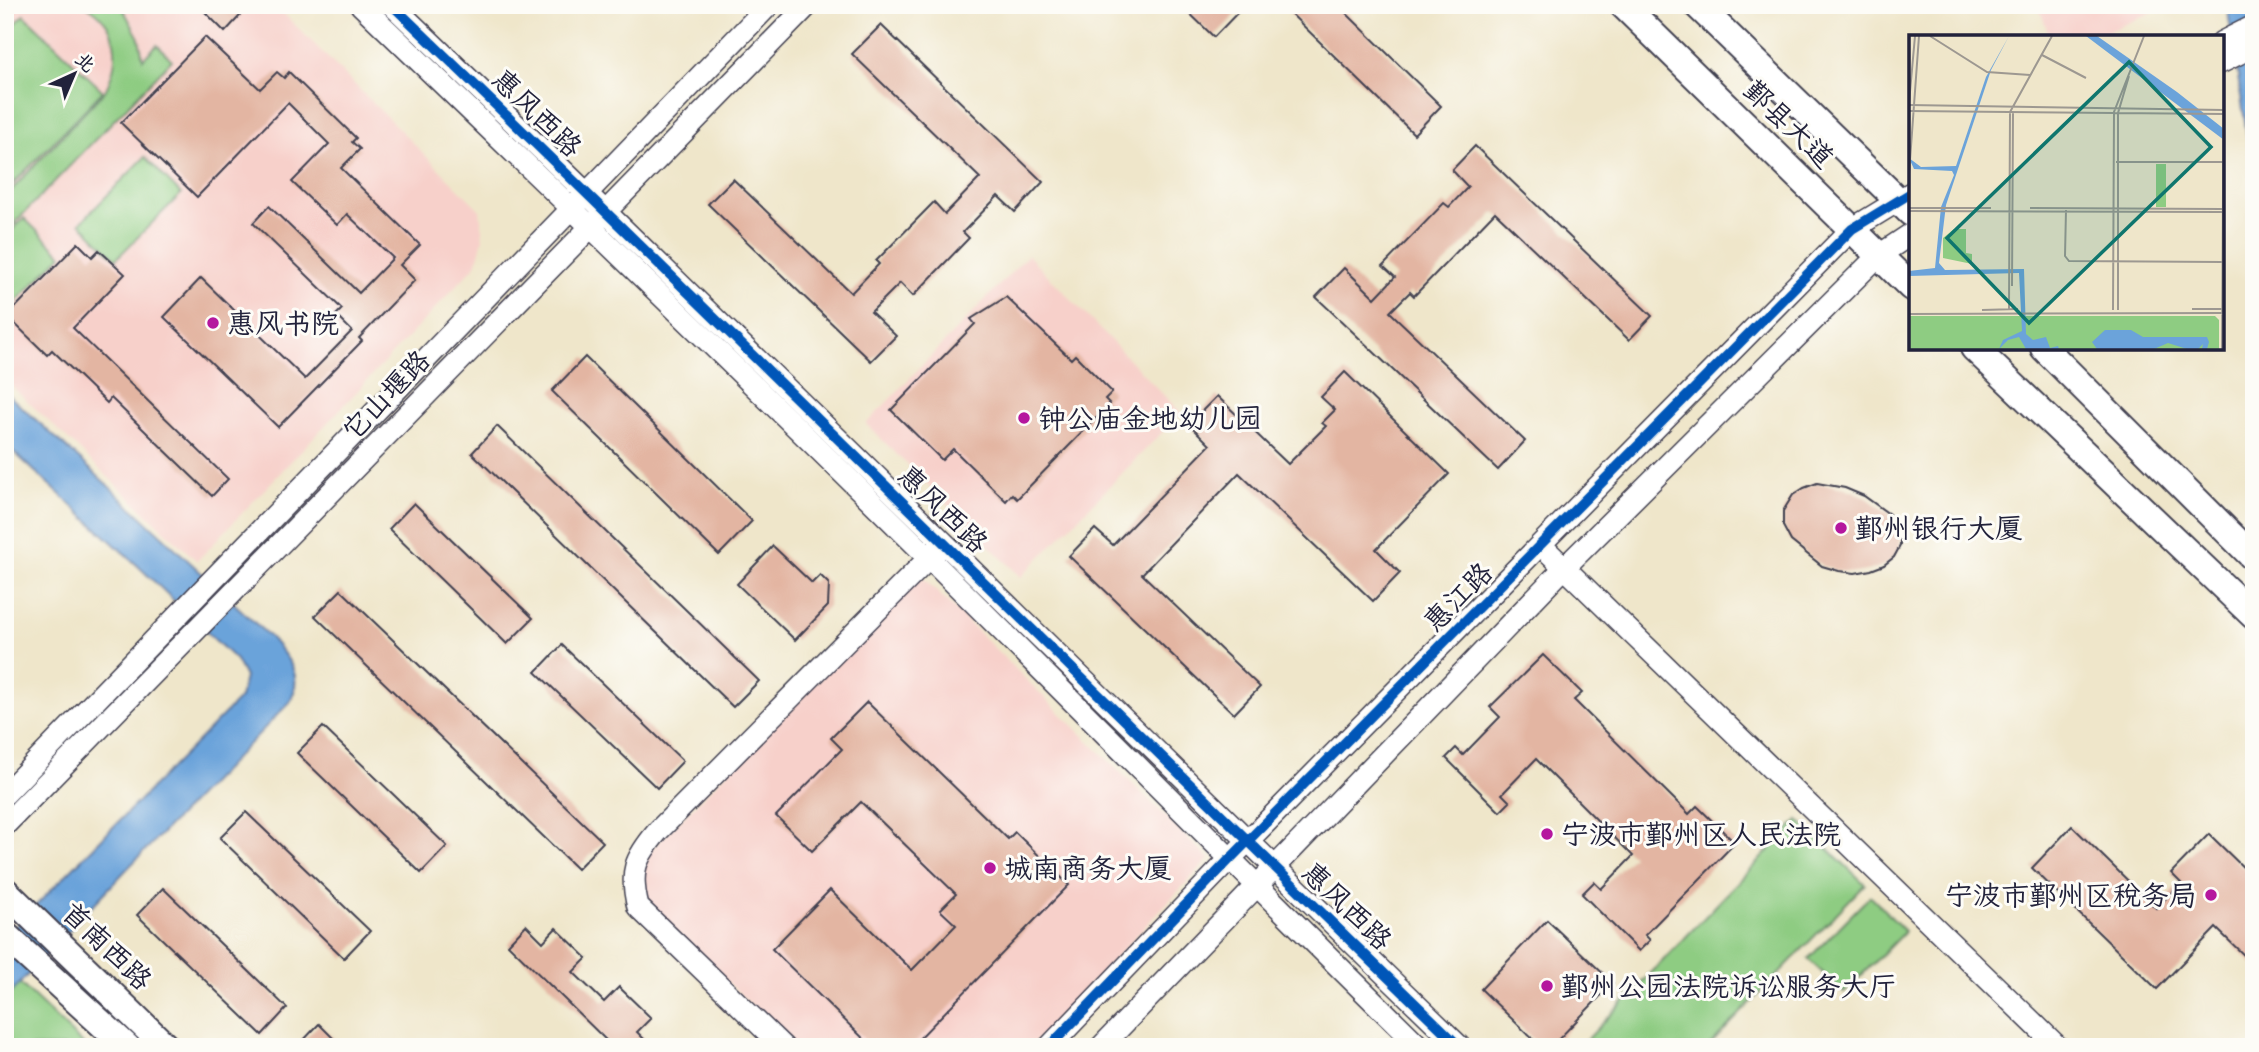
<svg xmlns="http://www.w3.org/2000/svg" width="2259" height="1052" font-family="Caveat,'LXGW WenKai TC',sans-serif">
	<rect width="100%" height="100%" fill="#fdfcf7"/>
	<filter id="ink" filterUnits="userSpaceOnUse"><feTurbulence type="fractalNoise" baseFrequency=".0143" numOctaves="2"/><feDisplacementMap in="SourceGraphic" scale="14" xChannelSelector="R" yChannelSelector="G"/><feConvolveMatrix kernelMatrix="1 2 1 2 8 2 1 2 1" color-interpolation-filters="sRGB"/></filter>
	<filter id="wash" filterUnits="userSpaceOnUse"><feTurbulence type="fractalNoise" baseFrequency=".00686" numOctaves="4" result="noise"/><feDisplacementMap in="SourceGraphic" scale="28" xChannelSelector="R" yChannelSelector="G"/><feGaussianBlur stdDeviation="1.57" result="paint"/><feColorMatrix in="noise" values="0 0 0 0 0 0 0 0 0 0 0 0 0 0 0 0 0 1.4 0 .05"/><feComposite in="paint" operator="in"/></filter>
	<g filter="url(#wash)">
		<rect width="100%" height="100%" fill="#efe6ca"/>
		<g fill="#f7d0ca">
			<path d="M 5,5 L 275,5 L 480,210 L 483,239 L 476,265 L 197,561 L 5,380 Z"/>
			<path d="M 2038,5 L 2169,5 L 2095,37 L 2050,37 Z"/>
			<path d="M 1028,255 L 1181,413 L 1021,577 L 866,424 Z"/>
			<path d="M 921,576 L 1209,859 L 1030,1047 L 795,1047 L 650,907 L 642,885 L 640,869 L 651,850 Z"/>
		</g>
		<g fill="#8ecc82" stroke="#58775e" stroke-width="2">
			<path d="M 85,5 L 121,5 L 139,38 L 143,59 L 157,45 L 172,60 L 5,233 L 5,197 L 105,91 C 122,58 119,24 85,5 Z"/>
			<path d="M 24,15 L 103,91 L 5,192 L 5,34 Z"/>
			<path d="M 145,157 L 181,194 L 116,259 L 80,223 Z"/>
			<path d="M 24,218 L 62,255 L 5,313 L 5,237 Z"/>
			<path d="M 1798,820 L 1865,884 L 1708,1047 L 1580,1047 Z"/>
			<path d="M 1870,896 L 1905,931 L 1844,993 L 1808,959 Z"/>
			<path d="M 5,969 L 86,1047 L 5,1047 Z"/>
		</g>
		<g fill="#6ba3da" stroke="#46628a" stroke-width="2">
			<path d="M 2227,5 L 2254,5 L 2254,181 Z"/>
			<path d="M 5,392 L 85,464 L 271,638 C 289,659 304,675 290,702 L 127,869 L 5,999 L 5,937 L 240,698 L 245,677 L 236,660 L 138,566 L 5,444 Z"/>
		</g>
		<g id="blocks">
			<g fill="#e3b5a2">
				<path d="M 198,5 L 250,5 L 225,32 Z"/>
				<path d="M 1181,5 L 1245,5 L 1214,37 Z"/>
				<path d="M 1282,5 L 1338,5 L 1441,106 L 1414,134 Z"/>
				<path d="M 881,25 L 1043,182 L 1015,212 L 998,196 L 963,232 L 969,238 L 913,296 L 900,283 L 871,312 L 896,336 L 871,361 L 708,204 L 733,179 L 851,293 L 879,264 L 876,261 L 934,202 L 945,214 L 980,178 L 852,54 Z"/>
				<path d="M 205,37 L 260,89 L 277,72 L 284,78 L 289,72 L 356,138 L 352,142 L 360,149 L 341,168 L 420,245 L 400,265 L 415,280 L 359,338 L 362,341 L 278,427 L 164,317 L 201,278 L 305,379 L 352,331 L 336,315 L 342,309 L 253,223 L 269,206 L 359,293 L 393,258 L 347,214 L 337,225 L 292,182 L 329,144 L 288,103 L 197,197 L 121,123 Z"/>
				<path d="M 1475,146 L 1652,316 L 1629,340 L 1495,212 L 1414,296 L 1410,292 L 1390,312 L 1525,441 L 1498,470 L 1316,297 L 1344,268 L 1375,298 L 1395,277 L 1383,266 L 1444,203 L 1449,207 L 1468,187 L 1452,170 Z"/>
				<path d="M 78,243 L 92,257 L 99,250 L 125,274 L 73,328 L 228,479 L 212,496 L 111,398 L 107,403 L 52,350 L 47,355 L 7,316 Z"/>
				<path d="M 1006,297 L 1071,359 L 1075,355 L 1112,392 L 1105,399 L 1110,404 L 1017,499 L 1012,494 L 1006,501 L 953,449 L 942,460 L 891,410 L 975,324 L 971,319 Z"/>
				<path d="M 585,357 L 752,521 L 719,555 L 552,391 Z"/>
				<path d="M 1345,372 L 1449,474 L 1376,549 L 1400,573 L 1373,601 L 1239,473 L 1142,574 L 1260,687 L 1234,714 L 1069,556 L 1095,529 L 1113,545 L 1210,445 L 1189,424 L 1217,396 L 1288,464 L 1326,426 L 1322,423 L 1335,410 L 1321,397 Z"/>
				<path d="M 497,426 L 759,681 L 733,707 L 472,453 Z"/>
				<path d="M 1817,483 L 1845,488 L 1864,496 L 1889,514 L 1900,530 L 1900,546 L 1894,557 L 1884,565 L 1871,570 L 1855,573 L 1839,571 L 1822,566 L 1791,541 L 1783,526 L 1783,511 L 1793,495 L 1804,488 Z"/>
				<path d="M 414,503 L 533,618 L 507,644 L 389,529 Z"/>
				<path d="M 773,546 L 812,583 L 820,575 L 829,584 L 828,606 L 795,640 L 737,584 Z"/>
				<path d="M 341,590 L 603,842 L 577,869 L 315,616 Z"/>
				<path d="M 562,645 L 683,761 L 657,788 L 536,672 Z"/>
				<path d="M 1543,655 L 1582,693 L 1574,700 L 1689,814 L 1697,806 L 1735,843 L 1645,935 L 1650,940 L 1639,951 L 1582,894 L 1594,882 L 1601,889 L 1633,856 L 1536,759 L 1502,794 L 1510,802 L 1500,812 L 1446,758 L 1456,748 L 1463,755 L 1500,717 L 1490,707 Z"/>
				<path d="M 867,702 L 1008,839 L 1015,832 L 1069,885 L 911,1047 L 872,1047 L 772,949 L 830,890 L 912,970 L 956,925 L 940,910 L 956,894 L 861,802 L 812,851 L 776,816 L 842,749 L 831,738 Z"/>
				<path d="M 323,727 L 447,846 L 421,873 L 297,753 Z"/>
				<path d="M 246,812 L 370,931 L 344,958 L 220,838 Z"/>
				<path d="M 2072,826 L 2156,908 L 2181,883 L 2171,873 L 2209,834 L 2254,878 L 2254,965 L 2216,928 L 2157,989 L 2032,868 Z"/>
				<path d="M 163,888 L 287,1008 L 262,1035 L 137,915 Z"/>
				<path d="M 1547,920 L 1613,983 L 1551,1047 L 1541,1047 L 1481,989 Z"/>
				<path d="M 526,925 L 543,942 L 556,928 L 587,958 L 573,972 L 604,1002 L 619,987 L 651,1018 L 637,1032 L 652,1047 L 613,1047 L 508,944 Z"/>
				<path d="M 319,1024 L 342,1047 L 297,1047 Z"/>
			</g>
		</g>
	</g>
	<g filter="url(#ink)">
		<use href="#blocks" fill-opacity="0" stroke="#413f50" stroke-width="2"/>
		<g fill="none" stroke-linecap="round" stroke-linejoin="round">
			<g stroke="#413f50" stroke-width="24">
				<g id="minor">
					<path d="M 361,5 C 551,188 740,371 928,557 C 1092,720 1255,885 1420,1047"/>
					<path d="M 392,5 C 751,350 1102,701 1460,1047"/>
					<path d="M 2222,42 L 2254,26"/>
					<path d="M 2222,62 L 2254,46"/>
					<path d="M 1541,545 L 2058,1047"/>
					<path d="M 5,794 L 769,5"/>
					<path d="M 5,825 L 808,5"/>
					<path d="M 783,1047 L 638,907 C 629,871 635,858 658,831 L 938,549"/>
					<path d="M 1049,1047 L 1229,860 L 1852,229 L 1911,193"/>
					<path d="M 1101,1047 L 1565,567 L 1878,256 L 1911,234"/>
				</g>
			</g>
			<g stroke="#413f50" stroke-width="30">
				<g id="major">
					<path d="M 1623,5 L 1911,287"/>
					<path d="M 1697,5 L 1911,213"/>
					<path d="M 1974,348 L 2254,616"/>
					<path d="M 2044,348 L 2254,558"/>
					<path d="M 5,891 L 166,1047"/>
					<path d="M 5,935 L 127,1047"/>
				</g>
			</g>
			<use href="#minor" stroke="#fff" stroke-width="21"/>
			<use href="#major" stroke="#fff" stroke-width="26"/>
			<g stroke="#fdfcf7" stroke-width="15">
				<g id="cycleway">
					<path d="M 392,5 C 751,350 1102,701 1460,1047"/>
					<path d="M 1049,1047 L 1229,860 L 1852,229 L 1911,193"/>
				</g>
			</g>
			<use href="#cycleway" stroke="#0057b8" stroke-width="10"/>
		</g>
	</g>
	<g fill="#b5179e" stroke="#fdfcf7" stroke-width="2.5">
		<circle cx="213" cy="323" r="7"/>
		<circle cx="1024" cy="418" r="7"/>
		<circle cx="1841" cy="528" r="7"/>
		<circle cx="1547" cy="834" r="7"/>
		<circle cx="990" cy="868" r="7"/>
		<circle cx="2211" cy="895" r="7"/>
		<circle cx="1547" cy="986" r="7"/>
	</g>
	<g text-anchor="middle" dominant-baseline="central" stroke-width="6" stroke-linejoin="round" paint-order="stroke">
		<g font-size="28" fill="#22223b" stroke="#fdfcf7">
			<text transform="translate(537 113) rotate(44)">惠风西路</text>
			<text transform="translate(1789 124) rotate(44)">鄞县大道</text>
			<text transform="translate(386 395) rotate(-46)">它山堰路</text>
			<text transform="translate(943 509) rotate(44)">惠风西路</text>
			<text transform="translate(1458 597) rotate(-45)">惠江路</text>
			<text transform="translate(1347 906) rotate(44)">惠风西路</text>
			<text transform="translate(107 946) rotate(44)">首南西路</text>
		</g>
		<g font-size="28" fill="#22223b" stroke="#fdfcf7" text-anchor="start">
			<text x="227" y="323">惠风书院</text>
			<text x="1038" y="418">钟公庙金地幼儿园</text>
			<text x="1855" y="528">鄞州银行大厦</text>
			<text x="1561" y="834">宁波市鄞州区人民法院</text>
			<text x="1004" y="868">城南商务大厦</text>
			<text x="2197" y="895" text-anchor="end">宁波市鄞州区税务局</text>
			<text x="1561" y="986">鄞州公园法院诉讼服务大厅</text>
		</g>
	</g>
	<g transform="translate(1909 35)">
		<rect width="315" height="315" fill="#efe6ca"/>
		<path d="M 247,129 L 257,129 L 257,172 L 247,172 ZM 45,194 L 57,194 L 57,218 L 63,219 L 63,229 L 34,223 L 34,203 ZM 0,281 L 306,281 L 310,285 L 310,314 L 0,314 Z" fill="#8ecc82"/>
		<path d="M 100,1 L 82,35 L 37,170 L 30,228 L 36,235 L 115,234 L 117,299 L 124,305 L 137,302 L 141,313 L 149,311 L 150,314 L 117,314 L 110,302 L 99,305 L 90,314 L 94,305 L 113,296 L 110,238 L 0,241 L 0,236 L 26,233 L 32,172 L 45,140 L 43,136 L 5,134 L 0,123 L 12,132 L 47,131 L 77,42 ZM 177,1 L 188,1 L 268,57 L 315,94 L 315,105 ZM 196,295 L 222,295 L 234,302 L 298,302 L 300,307 L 298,314 L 293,314 L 294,309 L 289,314 L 278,314 L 259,308 L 245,314 L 188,314 L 183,307 Z" fill="#6ba3da"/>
		<path fill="none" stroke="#9d9891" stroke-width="2" d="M 21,1 L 78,37 L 121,40M 133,20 L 177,43M 0,68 L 6,1M 0,70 L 315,75M 0,76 L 315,79M 207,127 L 315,127M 0,139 L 10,1M 0,173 L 82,173M 121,173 L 313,174M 157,175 L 156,221 L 160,226 L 313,227M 0,176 L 313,177M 103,251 L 104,77M 100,274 L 101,77 L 143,1M 283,274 L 315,274M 73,275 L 109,274M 204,275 L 205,77 L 235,1M 209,275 L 209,78 L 220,41M 0,279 L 315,278M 313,314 L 315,1"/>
		<path fill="#0f766e" fill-opacity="0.15" stroke="#0f766e" stroke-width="3.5" d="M 220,27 L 302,112 L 120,288 L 38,203 Z"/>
		<rect width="315" height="315" fill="none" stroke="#22223b" stroke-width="3.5"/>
	</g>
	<rect width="2259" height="1052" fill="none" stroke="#fdfcf7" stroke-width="28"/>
	<g transform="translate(74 74) rotate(44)" stroke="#fdfcf7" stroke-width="5" paint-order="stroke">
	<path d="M0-5L12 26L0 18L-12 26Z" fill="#22223b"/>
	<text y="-10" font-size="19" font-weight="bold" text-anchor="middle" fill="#22223b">北</text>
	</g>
</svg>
